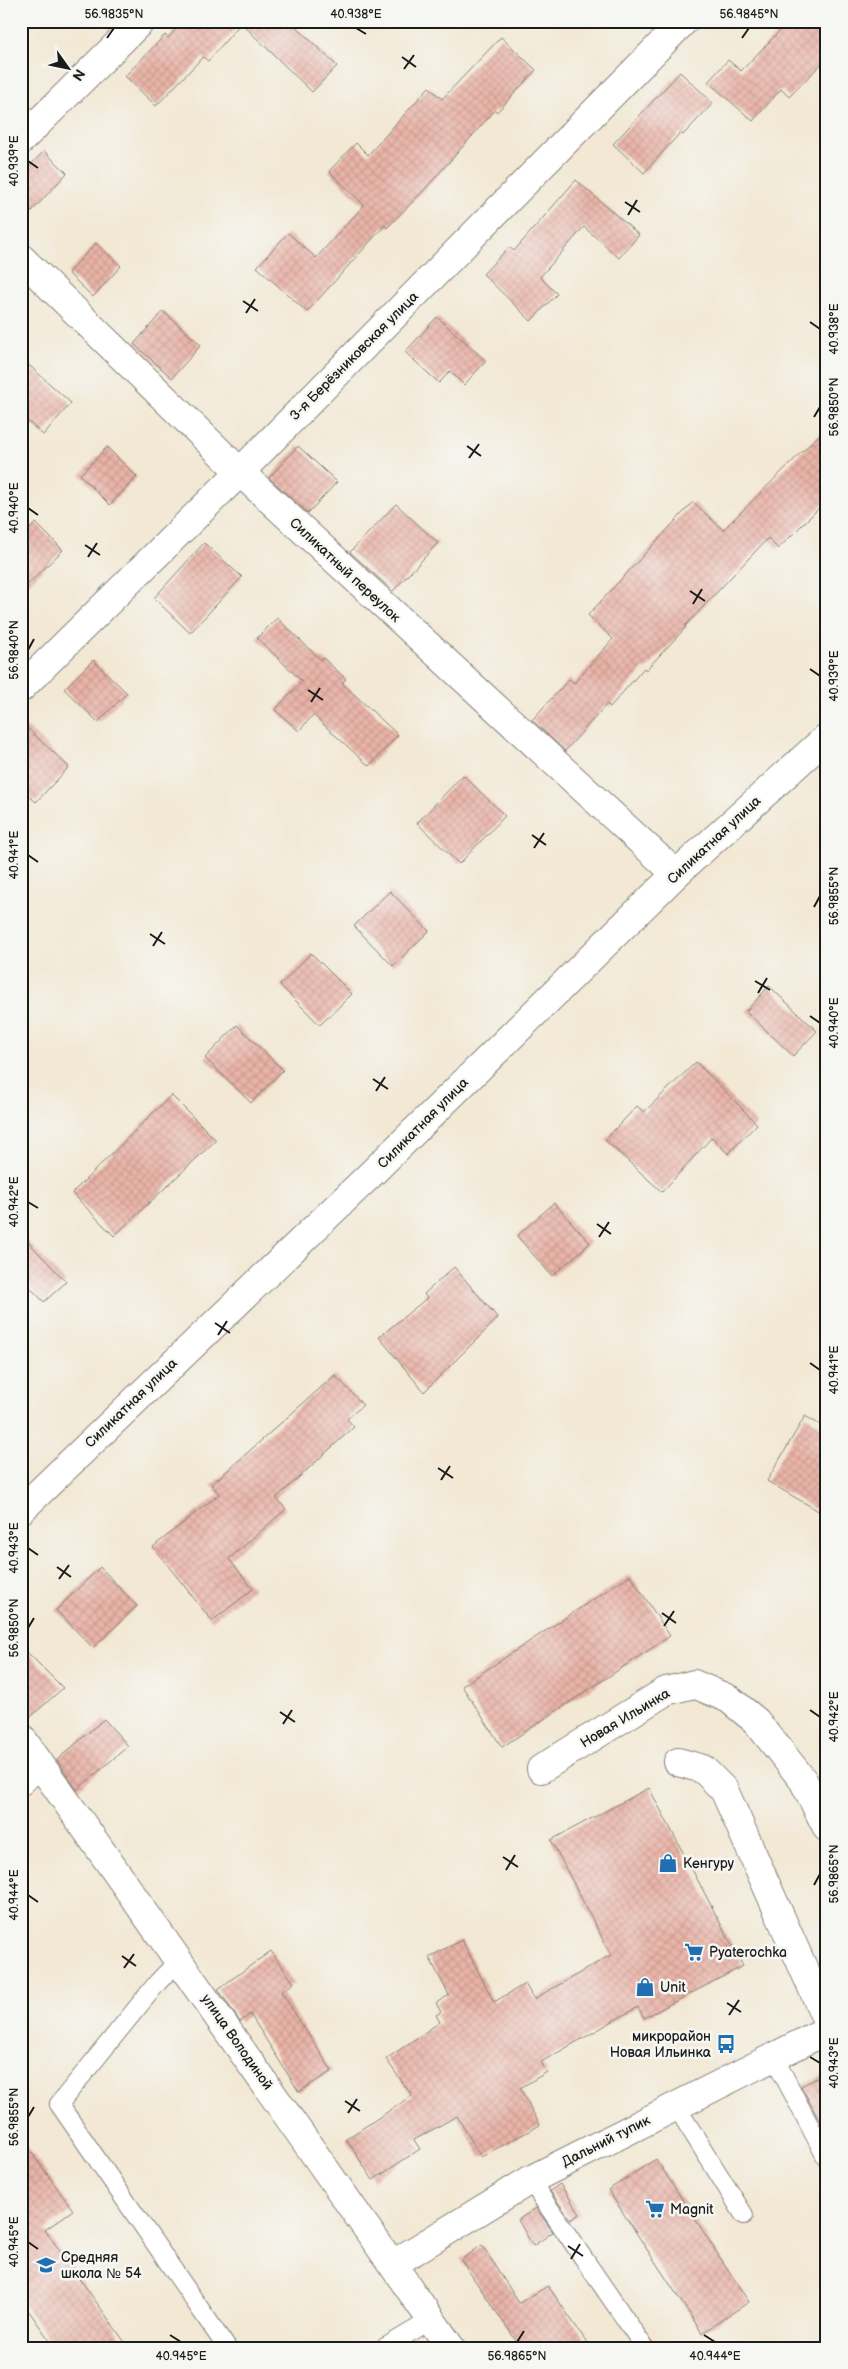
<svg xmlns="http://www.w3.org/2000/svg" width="848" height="2369" font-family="'Balsamiq Sans',sans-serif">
	<defs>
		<pattern id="building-cross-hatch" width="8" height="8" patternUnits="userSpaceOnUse" patternTransform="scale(1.25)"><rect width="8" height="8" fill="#eab4a8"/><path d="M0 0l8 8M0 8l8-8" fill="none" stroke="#c89a90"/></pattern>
	</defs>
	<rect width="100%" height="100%" fill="#f6f6f2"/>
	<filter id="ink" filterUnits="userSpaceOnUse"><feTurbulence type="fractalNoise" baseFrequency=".02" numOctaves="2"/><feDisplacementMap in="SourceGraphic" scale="10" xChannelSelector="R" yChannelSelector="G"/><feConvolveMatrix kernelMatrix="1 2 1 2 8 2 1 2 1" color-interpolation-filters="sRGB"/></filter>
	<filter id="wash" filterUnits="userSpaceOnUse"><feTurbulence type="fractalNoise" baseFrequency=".0096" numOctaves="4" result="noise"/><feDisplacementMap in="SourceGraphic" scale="20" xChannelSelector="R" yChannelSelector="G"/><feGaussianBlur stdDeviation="1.12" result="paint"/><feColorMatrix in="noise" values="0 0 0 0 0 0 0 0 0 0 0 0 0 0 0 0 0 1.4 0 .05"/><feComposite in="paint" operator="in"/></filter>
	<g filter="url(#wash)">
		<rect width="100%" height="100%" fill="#f2e8d4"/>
		<g id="blocks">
			<g fill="url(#building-cross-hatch)">
				<path d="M 183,21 L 290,21 L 337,66 L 312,92 L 241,23 L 208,61 L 203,57 L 156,106 L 125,76 L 165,35 L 168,38 Z"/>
				<path d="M 789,21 L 827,21 L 827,58 L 789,97 L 781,89 L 753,121 L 708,82 L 728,60 L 741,71 Z"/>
				<path d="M 501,37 L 536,70 L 497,112 L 495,110 L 427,187 L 387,228 L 385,225 L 307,312 L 257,267 L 288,233 L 316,258 L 364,205 L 329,171 L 356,143 L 368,155 L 429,87 L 442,99 Z"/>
				<path d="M 680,72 L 713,103 L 683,135 L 680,133 L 644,173 L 613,144 Z"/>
				<path d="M 44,151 L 67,173 L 21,223 L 21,175 Z"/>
				<path d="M 576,180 L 639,235 L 619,258 L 584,227 L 540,277 L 557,294 L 531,321 L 483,274 L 509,247 L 514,251 Z"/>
				<path d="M 96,243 L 121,266 L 93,297 L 68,273 Z"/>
				<path d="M 163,311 L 201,345 L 172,378 L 134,344 Z"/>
				<path d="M 437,317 L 486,361 L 464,385 L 450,371 L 439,383 L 405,352 Z"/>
				<path d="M 21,358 L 71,403 L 43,435 L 21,415 Z"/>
				<path d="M 827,427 L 827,500 L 778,549 L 768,538 L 685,626 L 686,627 L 646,670 L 644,668 L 610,707 L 607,704 L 565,751 L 532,720 L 569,679 L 574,683 L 613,639 L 588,615 L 693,502 L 723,530 Z"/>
				<path d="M 298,446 L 337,482 L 308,513 L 269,478 Z"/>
				<path d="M 107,447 L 137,477 L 110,505 L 80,475 Z"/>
				<path d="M 396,504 L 438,543 L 393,591 L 350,552 Z"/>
				<path d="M 36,523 L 63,550 L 21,591 L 21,538 Z"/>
				<path d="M 204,543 L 242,577 L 190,633 L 154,598 Z"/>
				<path d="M 277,618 L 321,660 L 323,658 L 346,679 L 342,683 L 398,735 L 369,766 L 313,715 L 299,731 L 275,710 L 302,681 L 257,638 Z"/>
				<path d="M 93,660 L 127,693 L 98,722 L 64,689 Z"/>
				<path d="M 21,722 L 69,767 L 36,802 L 21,789 Z"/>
				<path d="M 463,775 L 505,816 L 459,864 L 417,823 Z"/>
				<path d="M 390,891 L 429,931 L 393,966 L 354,926 Z"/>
				<path d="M 311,953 L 352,994 L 320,1025 L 280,985 Z"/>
				<path d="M 769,986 L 817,1031 L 793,1056 L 746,1011 Z"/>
				<path d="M 237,1025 L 283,1070 L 251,1103 L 205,1058 Z"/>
				<path d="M 696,1062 L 757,1124 L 728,1154 L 712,1137 L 662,1192 L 605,1140 L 637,1106 L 644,1112 Z"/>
				<path d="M 171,1095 L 216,1140 L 114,1236 L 72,1193 Z"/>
				<path d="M 554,1203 L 590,1243 L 552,1276 L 517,1236 Z"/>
				<path d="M 21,1234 L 66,1282 L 44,1302 L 21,1278 Z"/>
				<path d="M 454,1267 L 498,1318 L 424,1392 L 379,1337 L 427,1298 L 424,1294 Z"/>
				<path d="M 335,1375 L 363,1405 L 347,1419 L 354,1427 L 276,1498 L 286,1509 L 229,1559 L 253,1589 L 212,1621 L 153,1547 L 219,1494 L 211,1485 Z"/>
				<path d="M 805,1416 L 827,1429 L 827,1516 L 767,1481 Z"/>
				<path d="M 100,1567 L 137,1606 L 93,1648 L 56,1610 Z"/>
				<path d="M 630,1575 L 670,1636 L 502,1747 L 462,1686 Z"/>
				<path d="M 21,1646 L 63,1688 L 25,1722 L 21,1722 Z"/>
				<path d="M 104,1719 L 128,1746 L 77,1790 L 57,1760 Z"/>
				<path d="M 649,1788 L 743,1966 L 644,2018 L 638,2007 L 541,2062 L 547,2072 L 520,2088 L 540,2125 L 481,2157 L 457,2116 L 414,2140 L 420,2149 L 373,2180 L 346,2139 L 412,2096 L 386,2059 L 440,2022 L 436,2015 L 441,2012 L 436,2003 L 449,1995 L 429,1957 L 462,1940 L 494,2002 L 525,1984 L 534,1999 L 611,1955 L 551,1840 Z"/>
				<path d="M 271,1951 L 294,1983 L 281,1992 L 332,2071 L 299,2092 L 250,2014 L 240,2022 L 218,1989 Z"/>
				<path d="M 827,2073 L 827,2135 L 801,2086 Z"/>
				<path d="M 21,2138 L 73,2210 L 45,2230 L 129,2348 L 55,2348 L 21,2300 Z"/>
				<path d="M 656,2159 L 749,2302 L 702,2333 L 608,2190 Z"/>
				<path d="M 560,2184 L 580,2214 L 571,2220 L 550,2191 Z"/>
				<path d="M 536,2208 L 553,2232 L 533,2246 L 518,2220 Z"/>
				<path d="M 482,2245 L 519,2303 L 548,2286 L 591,2348 L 521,2348 L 461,2260 Z"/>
			</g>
		</g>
	</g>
	<g filter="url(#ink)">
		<use href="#blocks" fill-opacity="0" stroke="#878278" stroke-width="1"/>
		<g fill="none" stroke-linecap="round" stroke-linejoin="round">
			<g stroke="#878278" stroke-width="20">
				<g id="service">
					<path d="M 179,1960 L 158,1982 L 59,2104 L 227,2348"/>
					<path d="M 774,2057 L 827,2159"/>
					<path d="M 676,2106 L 744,2215"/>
					<path d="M 530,2180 L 645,2348"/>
					<path d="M 384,2348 L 431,2320"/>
				</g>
			</g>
			<g stroke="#878278" stroke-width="30">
				<g id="minor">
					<path d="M 21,140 L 141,21"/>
					<path d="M 21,258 L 240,472 L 676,874"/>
					<path d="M 21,688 L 240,472 L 684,21"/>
					<path d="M 678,1762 L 703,1769 L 724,1790 L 827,2021"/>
					<path d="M 541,1769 L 666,1691 L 694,1684 L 729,1699 L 756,1721 L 803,1780 L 827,1828"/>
					<path d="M 21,1781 L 39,1763"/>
					<path d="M 393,2264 L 530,2180 L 827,2030"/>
				</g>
			</g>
			<g stroke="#878278" stroke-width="30">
				<g id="tertiary">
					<path d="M 21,1510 L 372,1173 L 676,874 L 827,737"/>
					<path d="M 21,1737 L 451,2348"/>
				</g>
			</g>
			<use href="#service" stroke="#fff" stroke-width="18"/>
			<use href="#minor" stroke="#fff" stroke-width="28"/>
			<use href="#tertiary" stroke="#fff" stroke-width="28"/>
		</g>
	</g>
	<path fill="none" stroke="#1c1c1c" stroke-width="2" d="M 356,28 L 366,34M 107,38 L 114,28M 742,38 L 749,28M 402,57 L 416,67M 404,69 L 414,55M 28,161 L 38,168M 625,202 L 640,212M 628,215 L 637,200M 243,301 L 258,311M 246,313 L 255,299M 810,322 L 820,329M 814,417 L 820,407M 467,446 L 481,456M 469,458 L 479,444M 28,508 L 38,515M 85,545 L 100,555M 88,557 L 97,543M 690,591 L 705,601M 693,604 L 702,589M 28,650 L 34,639M 810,669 L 820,676M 308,690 L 323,700M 311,702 L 320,688M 532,835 L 546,845M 534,848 L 544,833M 28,855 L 38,862M 814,907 L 820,896M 150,934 L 165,944M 153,946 L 162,932M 755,981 L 770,990M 758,993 L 767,978M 810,1016 L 820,1023M 373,1079 L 388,1089M 376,1091 L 385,1077M 28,1202 L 38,1208M 597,1224 L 611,1234M 599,1237 L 609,1222M 215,1323 L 230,1333M 218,1335 L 227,1321M 810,1363 L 820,1370M 438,1468 L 453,1478M 441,1480 L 450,1466M 28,1548 L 38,1555M 57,1567 L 71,1577M 59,1579 L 69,1565M 662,1613 L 676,1623M 664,1626 L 674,1611M 28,1628 L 34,1618M 810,1710 L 820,1717M 280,1712 L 295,1722M 283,1724 L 292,1710M 503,1857 L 518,1867M 506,1870 L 515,1855M 814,1885 L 820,1874M 28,1895 L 38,1902M 122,1956 L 136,1966M 124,1968 L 134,1954M 727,2003 L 741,2012M 729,2015 L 739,2000M 810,2057 L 820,2063M 345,2101 L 360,2111M 348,2113 L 357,2099M 28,2117 L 34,2107M 28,2242 L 38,2249M 568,2246 L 583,2256M 571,2259 L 580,2244M 170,2335 L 181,2342M 704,2335 L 715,2342M 517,2342 L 524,2331"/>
	<defs>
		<g id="shop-bare" transform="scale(1.5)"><path d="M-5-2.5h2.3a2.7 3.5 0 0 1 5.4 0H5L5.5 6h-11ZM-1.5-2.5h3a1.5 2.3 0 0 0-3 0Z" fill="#1f6fb2" stroke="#f6f6f2" stroke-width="2.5" paint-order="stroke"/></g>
		<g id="supermarket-bare" transform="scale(1.5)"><path d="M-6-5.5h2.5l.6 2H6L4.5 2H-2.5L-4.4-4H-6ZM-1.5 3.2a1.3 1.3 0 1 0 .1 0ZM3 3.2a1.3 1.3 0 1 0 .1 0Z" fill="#1f6fb2" stroke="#f6f6f2" stroke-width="2.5" paint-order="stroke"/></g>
		<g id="bus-bare" transform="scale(1.5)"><path d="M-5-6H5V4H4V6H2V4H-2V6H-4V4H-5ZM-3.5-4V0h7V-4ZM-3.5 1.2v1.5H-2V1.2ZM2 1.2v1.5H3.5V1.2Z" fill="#1f6fb2" stroke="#f6f6f2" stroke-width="2.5" paint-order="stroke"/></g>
		<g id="school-bare" transform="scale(1.5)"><path d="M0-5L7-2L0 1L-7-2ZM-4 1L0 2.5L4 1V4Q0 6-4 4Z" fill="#1f6fb2" stroke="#f6f6f2" stroke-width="2.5" paint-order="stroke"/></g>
	</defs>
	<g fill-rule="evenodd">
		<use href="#shop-bare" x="668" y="1863"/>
		<use href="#supermarket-bare" x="694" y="1952"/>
		<use href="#shop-bare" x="645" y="1987"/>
		<use href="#bus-bare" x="726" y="2044"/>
		<use href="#supermarket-bare" x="655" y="2209"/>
		<use href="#school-bare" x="46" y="2265"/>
	</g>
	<g text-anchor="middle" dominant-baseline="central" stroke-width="5" stroke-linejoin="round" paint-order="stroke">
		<g font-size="14" fill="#1c1c1c" stroke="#f6f6f2">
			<text transform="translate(354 356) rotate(-45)">3-я Берёзниковская улица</text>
			<text transform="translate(345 570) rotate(43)">Силикатный переулок</text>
			<text transform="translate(714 840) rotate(-43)">Силикатная улица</text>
			<text transform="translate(423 1123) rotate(-45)">Силикатная улица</text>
			<text transform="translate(131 1403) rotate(-44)">Силикатная улица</text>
			<text transform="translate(625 1718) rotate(-31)">Новая Ильинка</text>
			<text transform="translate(237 2042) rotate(55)">улица Володиной</text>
			<text transform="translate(606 2141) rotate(-27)">Дальний тупик</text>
		</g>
		<g font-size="14" fill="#1c1c1c" stroke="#f6f6f2" text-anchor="start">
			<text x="683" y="1863">Кенгуру</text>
			<text x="709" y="1952">Pyaterochka</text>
			<text x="660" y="1987">Unit</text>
			<text x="711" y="2036" text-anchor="end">микрорайон<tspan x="711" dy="16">Новая Ильинка</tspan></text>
			<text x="670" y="2209">Magnit</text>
			<text x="61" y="2257">Средняя<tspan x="61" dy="16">школа № 54</tspan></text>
		</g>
	</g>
	<rect width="848" height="2369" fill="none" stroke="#f6f6f2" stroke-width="55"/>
	<g transform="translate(68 68) rotate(123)" stroke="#f6f6f2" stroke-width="4" paint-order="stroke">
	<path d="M0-4L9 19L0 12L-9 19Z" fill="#1c1c1c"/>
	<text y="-8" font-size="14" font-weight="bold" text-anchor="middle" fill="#1c1c1c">N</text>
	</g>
	<rect x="28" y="28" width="792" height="2314" fill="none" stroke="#1c1c1c" stroke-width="2"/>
	<g font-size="12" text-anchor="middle" fill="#1c1c1c">
		<text x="114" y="18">56.9835°N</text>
		<text x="356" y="18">40.938°E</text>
		<text x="749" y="18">56.9845°N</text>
		<text transform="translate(14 161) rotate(-90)" y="4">40.939°E</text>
		<text transform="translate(834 329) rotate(-90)" y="4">40.938°E</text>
		<text transform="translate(834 407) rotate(-90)" y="4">56.9850°N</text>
		<text transform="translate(14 508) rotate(-90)" y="4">40.940°E</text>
		<text transform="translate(14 650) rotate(-90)" y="4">56.9840°N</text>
		<text transform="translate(834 676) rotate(-90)" y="4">40.939°E</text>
		<text transform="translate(14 855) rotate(-90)" y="4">40.941°E</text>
		<text transform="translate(834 896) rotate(-90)" y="4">56.9855°N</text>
		<text transform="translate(834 1023) rotate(-90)" y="4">40.940°E</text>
		<text transform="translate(14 1202) rotate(-90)" y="4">40.942°E</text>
		<text transform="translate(834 1370) rotate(-90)" y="4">40.941°E</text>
		<text transform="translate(14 1548) rotate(-90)" y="4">40.943°E</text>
		<text transform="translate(14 1628) rotate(-90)" y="4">56.9850°N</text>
		<text transform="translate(834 1717) rotate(-90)" y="4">40.942°E</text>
		<text transform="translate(834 1874) rotate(-90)" y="4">56.9865°N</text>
		<text transform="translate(14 1895) rotate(-90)" y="4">40.944°E</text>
		<text transform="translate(834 2063) rotate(-90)" y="4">40.943°E</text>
		<text transform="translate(14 2117) rotate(-90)" y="4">56.9855°N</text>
		<text transform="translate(14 2242) rotate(-90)" y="4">40.945°E</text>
		<text x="181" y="2360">40.945°E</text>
		<text x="517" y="2360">56.9865°N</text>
		<text x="715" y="2360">40.944°E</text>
	</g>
</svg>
